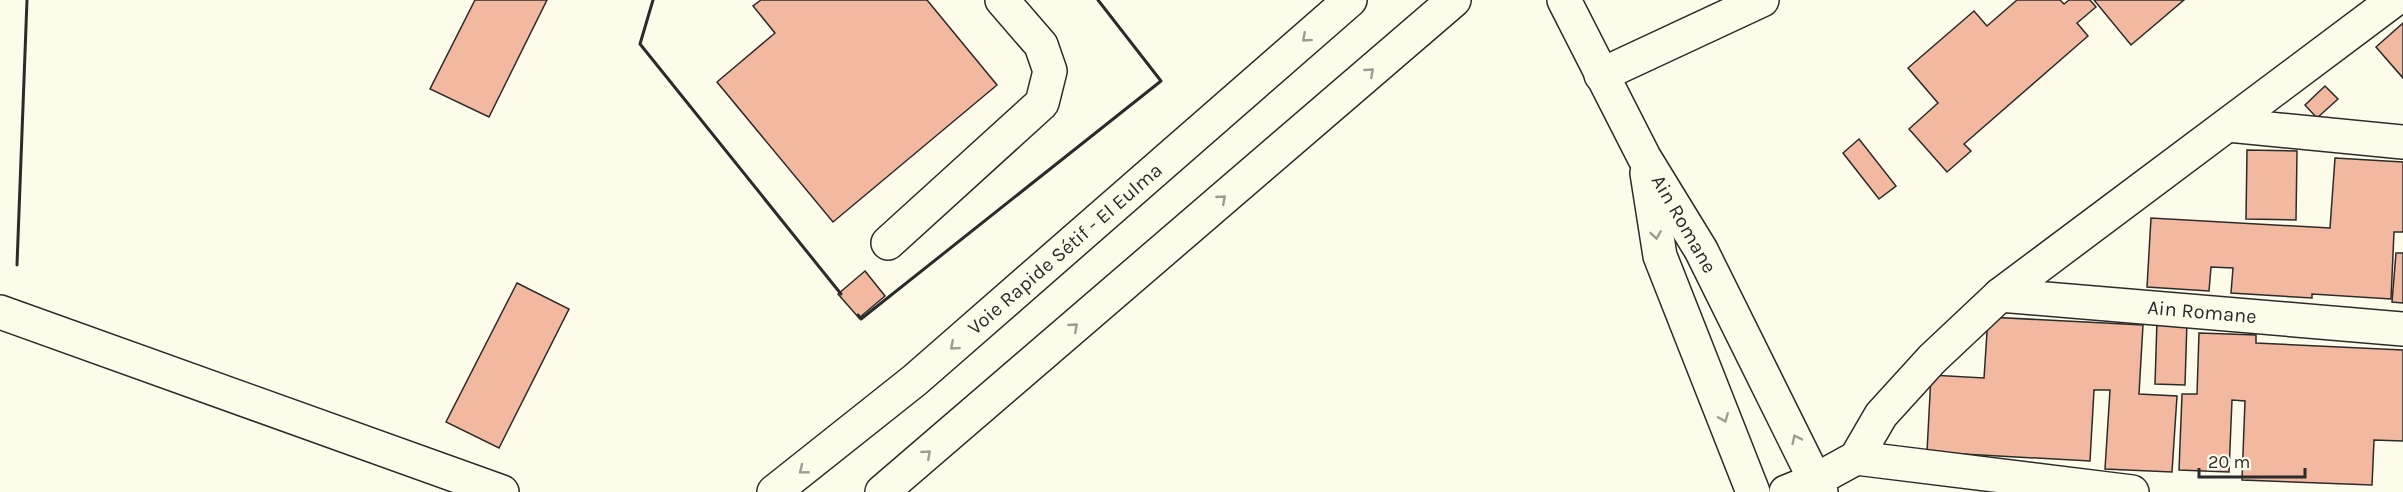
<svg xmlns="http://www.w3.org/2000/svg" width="2403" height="492" font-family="Karla,sans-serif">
	<rect width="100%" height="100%" fill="#fdfbea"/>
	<g fill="#f2b8a0" stroke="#2b2b2b" stroke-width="1.5">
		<path d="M 475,0 L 547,0 L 489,117 L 430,89 Z"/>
		<path d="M 761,0 L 927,0 L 997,85 L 833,222 L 717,82 L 775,33 L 753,6 Z"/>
		<path d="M 2017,0 L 2060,0 L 2064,4 L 2069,0 L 2090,0 L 2096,7 L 2077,23 L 2088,36 L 1964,144 L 1971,151 L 1947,172 L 1909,129 L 1938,103 L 1908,68 L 1974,11 L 1987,26 Z"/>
		<path d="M 2094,0 L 2184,0 L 2131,45 Z"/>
		<path d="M 2403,23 L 2403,78 L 2376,47 Z"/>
		<path d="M 2325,86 L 2338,99 L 2317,118 L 2305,105 Z"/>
		<path d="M 1859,139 L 1896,186 L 1879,199 L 1843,153 Z"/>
		<path d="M 2247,150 L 2297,151 L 2296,220 L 2246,219 Z"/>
		<path d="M 2335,158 L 2403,162 L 2403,232 L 2394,232 L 2391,299 L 2312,294 L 2312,298 L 2231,293 L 2233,268 L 2211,267 L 2209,291 L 2147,287 L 2151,218 L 2330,228 Z"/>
		<path d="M 2396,253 L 2403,253 L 2403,303 L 2392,302 Z"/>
		<path d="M 865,271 L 885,296 L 859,318 L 838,294 Z"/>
		<path d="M 517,283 L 569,309 L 499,448 L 446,422 Z"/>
		<path d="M 1988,317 L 2143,325 L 2139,394 L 2177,396 L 2172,472 L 2105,469 L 2110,390 L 2094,390 L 2090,461 L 1927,452 L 1931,375 L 1984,378 Z"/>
		<path d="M 2157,320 L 2187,321 L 2185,385 L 2155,384 Z"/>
		<path d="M 2199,333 L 2256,335 L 2256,343 L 2403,350 L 2403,441 L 2374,440 L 2372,485 L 2242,480 L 2245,401 L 2232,400 L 2229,472 L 2179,470 L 2182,394 L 2197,394 Z"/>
	</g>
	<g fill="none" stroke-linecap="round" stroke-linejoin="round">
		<g stroke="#2b2b2b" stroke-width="36">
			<g id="minor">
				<path d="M 1564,0 L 1644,157 L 1701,250 L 1821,492"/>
				<path d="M 1601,75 L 1762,0"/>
				<path d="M 2228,125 L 2403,142"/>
				<path d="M 1647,173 L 1660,256 L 1753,492"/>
				<path d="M 888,243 L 1042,103 L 1050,71 L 1041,45 L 1002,0"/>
				<path d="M 2000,295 L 2403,329"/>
				<path d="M 0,312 L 502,492"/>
				<path d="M 1856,458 L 2132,492"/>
				<path d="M 1786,492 L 1816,480 L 1856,458 L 1881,415 L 1932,359 L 2000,295 L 2394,0"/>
			</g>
		</g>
		<g stroke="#2b2b2b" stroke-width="36">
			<g id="highway">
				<path d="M 774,492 L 915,380 L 1350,0"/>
				<path d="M 882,492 L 1454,0"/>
			</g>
		</g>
		<use href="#minor" stroke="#fdfbea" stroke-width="33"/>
		<use href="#highway" stroke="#fdfbea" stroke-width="33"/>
		<g stroke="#2b2b2b" stroke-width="3">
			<path d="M 653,0 L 640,44 L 841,294"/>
			<path d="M 17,265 L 27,0"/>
			<path d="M 858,315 L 861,319 L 1161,81 L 1098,0"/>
		</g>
	</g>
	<defs><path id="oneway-chevron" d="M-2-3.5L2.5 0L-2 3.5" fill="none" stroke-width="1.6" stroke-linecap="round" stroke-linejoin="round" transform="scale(1.5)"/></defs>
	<g stroke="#9e9d94">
		<use href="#oneway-chevron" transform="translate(1306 38) rotate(139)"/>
		<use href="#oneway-chevron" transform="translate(1370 72) rotate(-41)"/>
		<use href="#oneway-chevron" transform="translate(1222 199) rotate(-41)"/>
		<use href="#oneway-chevron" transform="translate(1656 235) rotate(81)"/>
		<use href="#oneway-chevron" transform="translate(1074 327) rotate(-41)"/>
		<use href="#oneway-chevron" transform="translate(954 346) rotate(139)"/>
		<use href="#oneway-chevron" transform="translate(1724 418) rotate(68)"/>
		<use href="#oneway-chevron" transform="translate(1796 439) rotate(-116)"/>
		<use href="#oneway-chevron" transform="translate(927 454) rotate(-41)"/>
		<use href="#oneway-chevron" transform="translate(803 470) rotate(141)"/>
	</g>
	<g text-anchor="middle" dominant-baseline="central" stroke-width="4.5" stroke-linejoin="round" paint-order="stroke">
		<g font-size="20" fill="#2b2b2b" stroke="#fdfbea">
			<text transform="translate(1684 224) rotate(60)">Ain Romane</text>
			<text transform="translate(1065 249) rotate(-41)">Voie Rapide Sétif - El Eulma</text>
			<text transform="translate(2202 312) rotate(5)">Ain Romane</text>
		</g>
	</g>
	<path d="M2199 468v9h106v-9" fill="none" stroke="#2b2b2b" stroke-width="3"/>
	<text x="2208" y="468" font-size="18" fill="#2b2b2b" stroke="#fdfbea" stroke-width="4.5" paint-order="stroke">20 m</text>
</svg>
